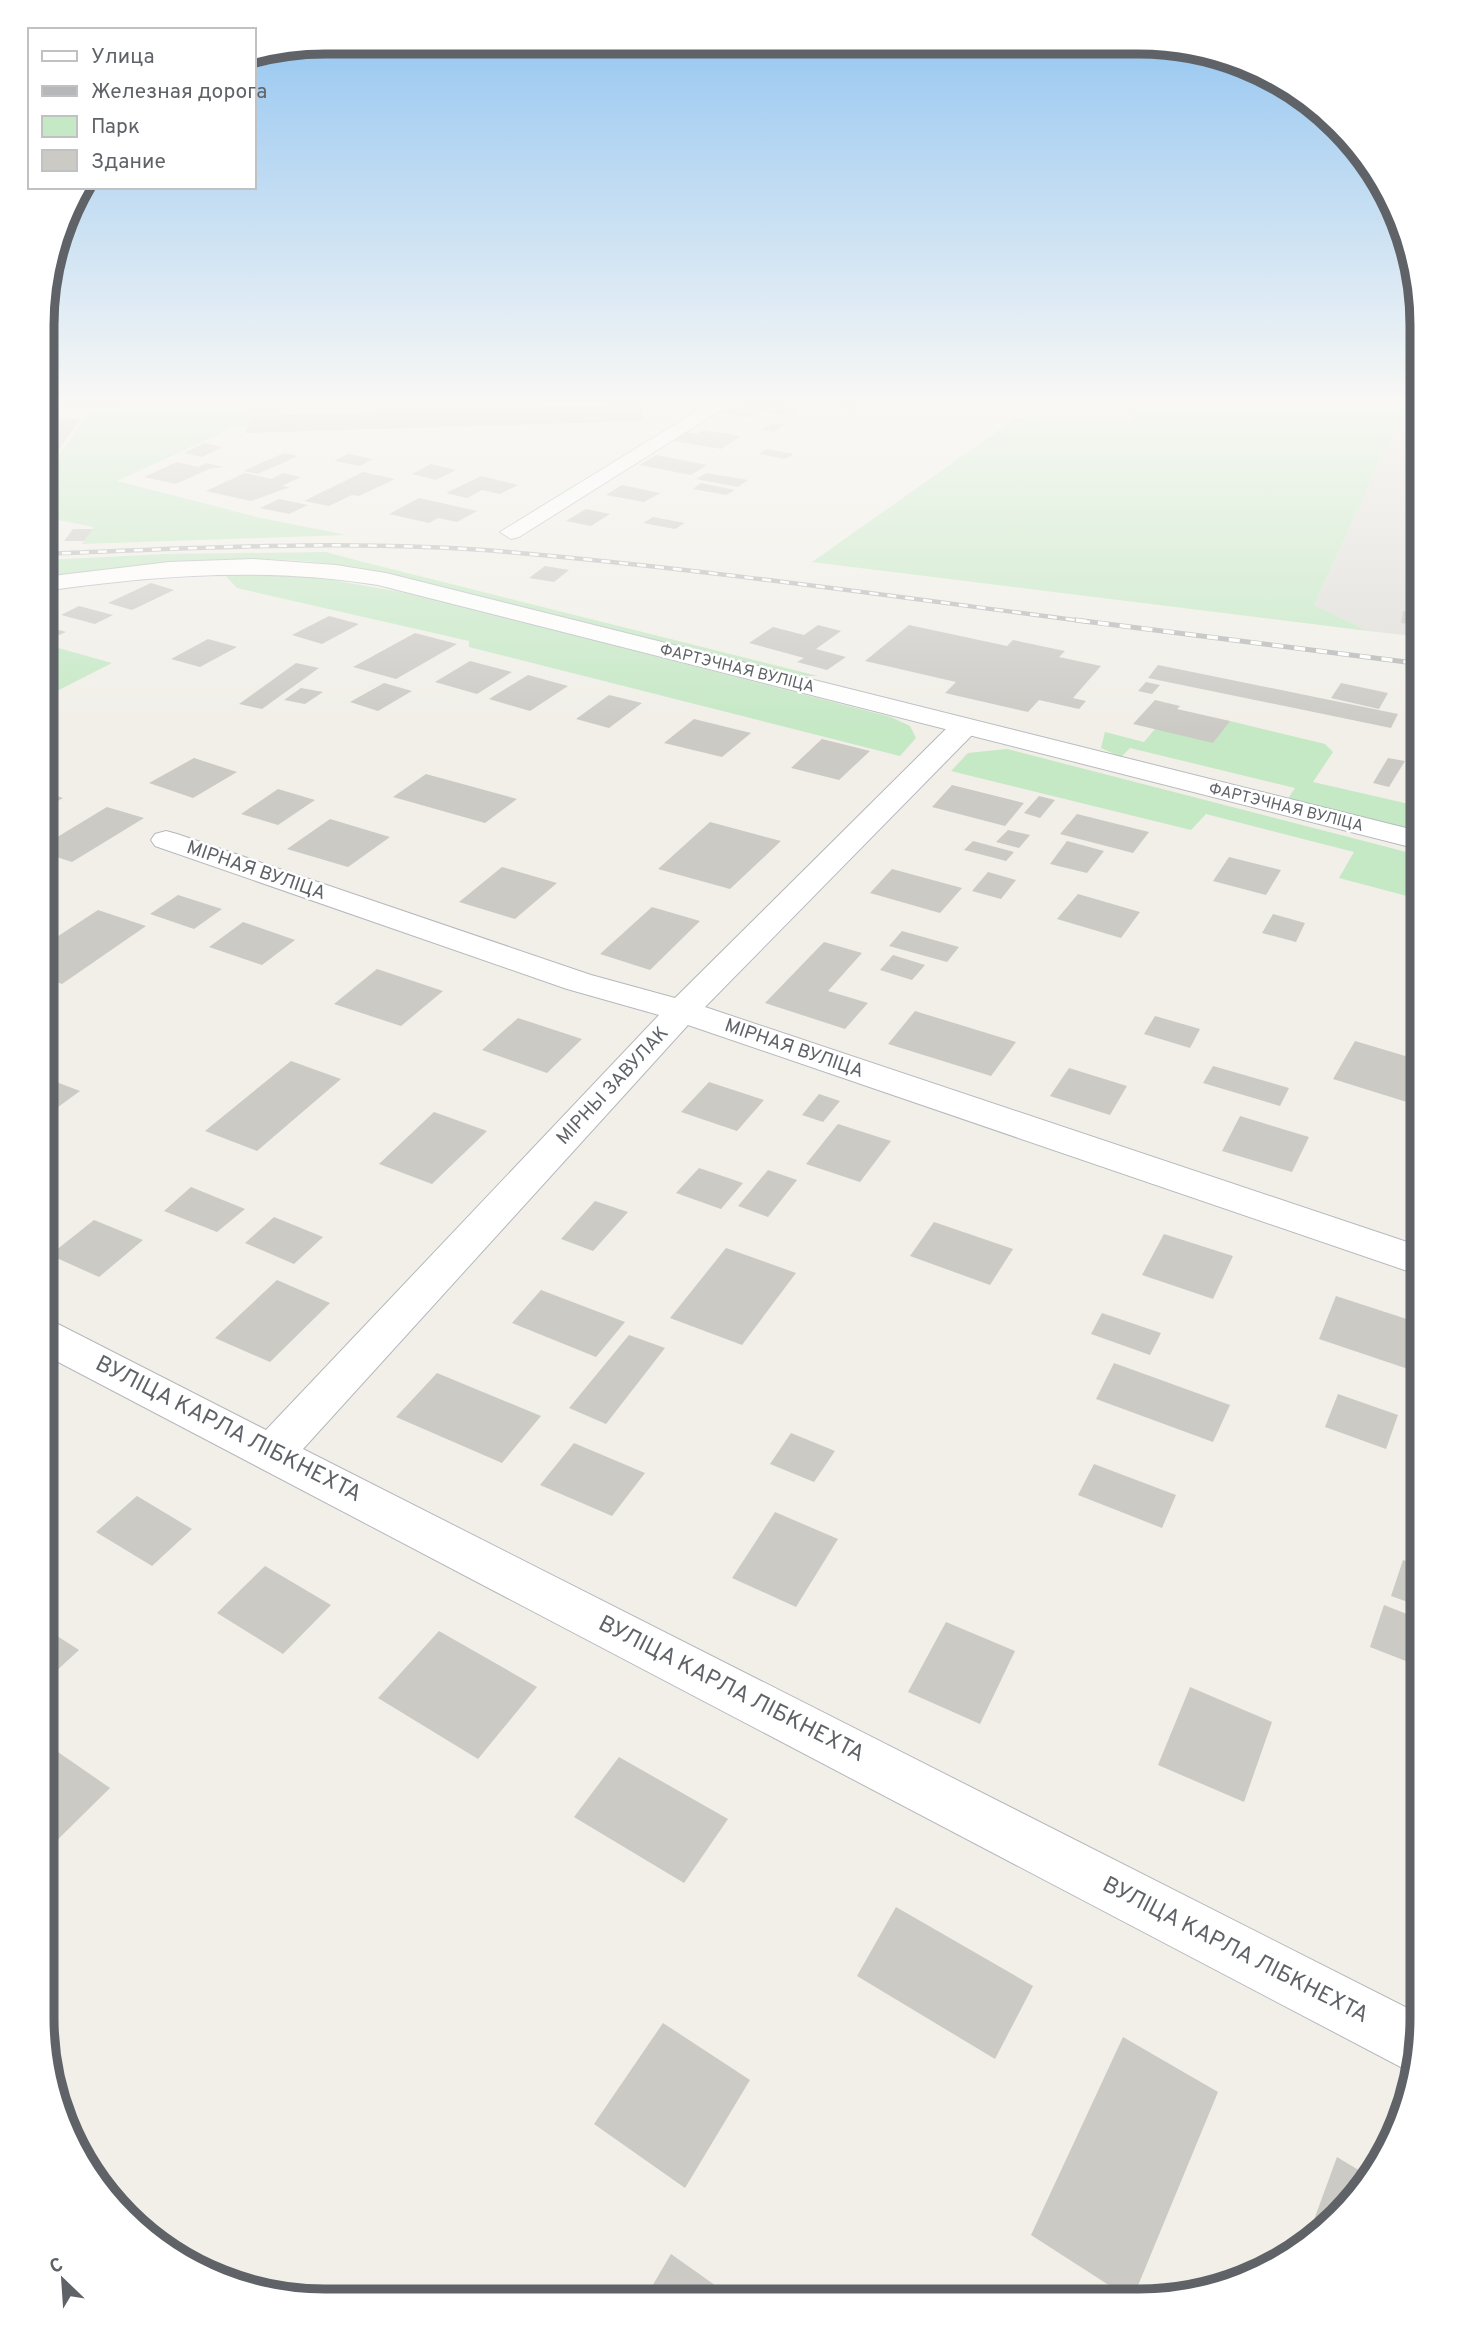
<svg xmlns="http://www.w3.org/2000/svg" width="1464" height="2343" font-family="Overpass,sans-serif">
	<rect width="100%" height="100%" fill="#f1efe8"/>
	<path fill="#e0deda" d="M 1411,403 L 1422,403 L 1422,637 L 1368,631 L 1314,605 L 1389,442 Z"/>
	<g fill="#c5e8c5">
		<path d="M 145,403 L 255,403 L 247,427 L 232,428 L 117,481 L 261,518 L 346,535 L 82,544 L 94,527 L 44,517 L 44,459 L 56,459 L 91,410 L 142,408 Z"/>
		<path d="M 1126,403 L 1411,403 L 1389,442 L 1314,605 L 1368,631 L 812,562 L 1016,418 L 1134,421 Z"/>
		<path d="M 326,552 L 363,562 L 818,676 L 795,676 L 386,573 C 273,548 158,561 44,577 L 44,560 L 164,554 Z"/>
		<path d="M 223,573 L 303,575 L 418,595 L 891,717 L 910,726 L 916,738 L 900,756 L 469,647 L 469,641 L 237,588 Z"/>
		<path d="M 44,644 L 112,663 L 47,696 L 44,695 Z"/>
		<path d="M 1230,721 L 1325,744 L 1333,752 L 1313,782 L 1422,807 L 1422,834 L 1287,800 L 1295,788 L 1130,748 L 1121,757 L 1101,748 L 1105,732 L 1144,742 L 1155,729 Z"/>
		<path d="M 1007,749 L 1422,856 L 1422,900 L 1339,878 L 1354,852 L 1206,814 L 1191,830 L 951,771 L 968,753 Z"/>
	</g>
	<g fill="#cccac5">
		<path d="M 64,403 L 142,403 L 140,407 L 60,409 Z"/>
		<path d="M 745,403 L 789,403 L 783,407 L 800,410 L 789,416 L 738,408 Z"/>
		<path d="M 835,403 L 846,403 L 859,405 L 853,410 L 830,406 Z"/>
		<path d="M 641,404 L 644,421 L 245,433 L 251,416 Z"/>
		<path d="M 727,408 L 755,413 L 748,418 L 719,413 Z"/>
		<path d="M 58,419 L 81,419 L 53,457 L 44,457 L 44,437 Z"/>
		<path d="M 773,423 L 785,425 L 774,432 L 761,430 Z"/>
		<path d="M 703,430 L 741,436 L 721,449 L 673,441 L 687,432 L 696,434 Z"/>
		<path d="M 204,443 L 223,447 L 202,457 L 184,453 Z"/>
		<path d="M 767,449 L 794,454 L 785,459 L 759,454 Z"/>
		<path d="M 284,453 L 298,456 L 258,474 L 243,471 Z"/>
		<path d="M 348,454 L 373,459 L 360,466 L 334,461 Z"/>
		<path d="M 656,455 L 707,465 L 691,475 L 640,465 Z"/>
		<path d="M 177,462 L 198,467 L 206,463 L 224,467 L 209,469 L 176,484 L 144,477 Z"/>
		<path d="M 431,464 L 456,470 L 436,480 L 412,474 Z"/>
		<path d="M 363,472 L 395,479 L 359,496 L 352,495 L 329,506 L 304,501 Z"/>
		<path d="M 245,473 L 271,479 L 283,473 L 301,477 L 282,486 L 290,487 L 251,501 L 206,491 Z"/>
		<path d="M 706,473 L 748,480 L 738,487 L 696,479 Z"/>
		<path d="M 481,476 L 518,485 L 500,494 L 482,490 L 467,498 L 446,493 Z"/>
		<path d="M 701,483 L 735,490 L 726,495 L 693,489 Z"/>
		<path d="M 622,485 L 660,493 L 644,502 L 606,495 Z"/>
		<path d="M 419,498 L 477,511 L 457,522 L 438,518 L 429,523 L 389,514 Z"/>
		<path d="M 279,499 L 308,505 L 289,514 L 260,508 Z"/>
		<path d="M 586,509 L 610,514 L 591,526 L 566,521 Z"/>
		<path d="M 653,517 L 685,523 L 675,529 L 643,523 Z"/>
		<path d="M 73,529 L 93,529 L 84,541 L 64,541 Z"/>
		<path d="M 1413,542 L 1422,543 L 1422,562 L 1416,562 Z"/>
		<path d="M 545,566 L 569,570 L 554,582 L 529,578 Z"/>
		<path d="M 1414,577 L 1422,578 L 1422,599 L 1409,597 Z"/>
		<path d="M 151,583 L 174,590 L 132,610 L 108,603 Z"/>
		<path d="M 79,606 L 113,615 L 95,624 L 61,615 Z"/>
		<path d="M 1403,611 L 1422,614 L 1422,626 L 1401,623 Z"/>
		<path d="M 329,616 L 359,624 L 322,644 L 292,635 Z"/>
		<path d="M 818,625 L 841,631 L 816,649 L 846,657 L 827,670 L 797,662 L 804,658 L 749,643 L 773,627 L 804,635 Z"/>
		<path d="M 909,625 L 1007,646 L 1013,640 L 1065,651 L 1059,657 L 1101,666 L 1073,698 L 1086,701 L 1079,709 L 1039,700 L 1028,712 L 945,693 L 956,682 L 865,661 Z"/>
		<path d="M 44,626 L 46,626 L 66,632 L 44,642 Z"/>
		<path d="M 415,633 L 457,644 L 396,679 L 353,667 Z"/>
		<path d="M 208,639 L 237,647 L 200,667 L 171,659 Z"/>
		<path d="M 470,661 L 512,672 L 477,694 L 435,682 Z"/>
		<path d="M 296,663 L 319,668 L 262,709 L 239,704 Z"/>
		<path d="M 1158,665 L 1398,714 L 1391,728 L 1148,678 Z"/>
		<path d="M 528,675 L 568,686 L 530,711 L 489,699 Z"/>
		<path d="M 1146,682 L 1160,685 L 1152,694 L 1138,691 Z"/>
		<path d="M 384,683 L 412,691 L 378,711 L 350,702 Z"/>
		<path d="M 1341,683 L 1388,693 L 1379,709 L 1331,698 Z"/>
		<path d="M 301,688 L 323,692 L 305,704 L 284,700 Z"/>
		<path d="M 609,695 L 642,703 L 609,728 L 576,719 Z"/>
		<path d="M 1155,700 L 1180,706 L 1177,709 L 1230,721 L 1213,743 L 1133,724 Z"/>
		<path d="M 694,719 L 751,733 L 722,757 L 664,743 Z"/>
		<path d="M 822,739 L 870,751 L 839,780 L 791,768 Z"/>
		<path d="M 194,758 L 237,772 L 193,798 L 149,783 Z"/>
		<path d="M 1388,758 L 1405,761 L 1389,787 L 1373,783 Z"/>
		<path d="M 426,774 L 517,799 L 485,823 L 393,797 Z"/>
		<path d="M 952,785 L 1024,803 L 1005,826 L 932,807 Z"/>
		<path d="M 278,789 L 315,800 L 278,825 L 241,814 Z"/>
		<path d="M 44,792 L 63,798 L 44,809 Z"/>
		<path d="M 1039,796 L 1055,800 L 1040,818 L 1024,813 Z"/>
		<path d="M 107,807 L 144,818 L 72,862 L 44,853 L 44,845 Z"/>
		<path d="M 1077,814 L 1149,832 L 1133,853 L 1060,834 Z"/>
		<path d="M 330,819 L 390,837 L 348,867 L 287,849 Z"/>
		<path d="M 710,822 L 781,841 L 730,889 L 658,869 Z"/>
		<path d="M 1008,830 L 1030,835 L 1019,848 L 996,842 Z"/>
		<path d="M 973,841 L 1014,852 L 1006,861 L 964,850 Z"/>
		<path d="M 1067,841 L 1104,851 L 1087,873 L 1050,864 Z"/>
		<path d="M 1229,857 L 1281,870 L 1266,895 L 1213,881 Z"/>
		<path d="M 502,867 L 557,883 L 515,919 L 459,902 Z"/>
		<path d="M 892,869 L 962,888 L 940,913 L 870,893 Z"/>
		<path d="M 988,872 L 1016,880 L 1001,899 L 972,891 Z"/>
		<path d="M 1078,894 L 1140,912 L 1121,938 L 1057,919 Z"/>
		<path d="M 178,895 L 222,909 L 194,929 L 150,914 Z"/>
		<path d="M 652,907 L 700,921 L 650,970 L 600,954 Z"/>
		<path d="M 98,910 L 146,926 L 62,984 L 43,977 L 43,946 Z"/>
		<path d="M 1273,914 L 1305,923 L 1296,942 L 1262,933 Z"/>
		<path d="M 243,922 L 295,940 L 262,965 L 209,947 Z"/>
		<path d="M 902,931 L 959,947 L 947,962 L 889,946 Z"/>
		<path d="M 824,942 L 862,953 L 828,991 L 868,1003 L 845,1029 L 765,1003 Z"/>
		<path d="M 893,955 L 925,965 L 912,980 L 880,970 Z"/>
		<path d="M 377,969 L 443,991 L 401,1026 L 334,1004 Z"/>
		<path d="M 915,1011 L 1016,1042 L 991,1076 L 888,1044 Z"/>
		<path d="M 1155,1016 L 1200,1029 L 1190,1048 L 1144,1034 Z"/>
		<path d="M 518,1018 L 582,1039 L 547,1073 L 482,1050 Z"/>
		<path d="M 1355,1041 L 1422,1061 L 1422,1079 L 1410,1103 L 1333,1079 Z"/>
		<path d="M 291,1061 L 341,1079 L 257,1151 L 205,1131 Z"/>
		<path d="M 1213,1066 L 1289,1088 L 1280,1106 L 1203,1083 Z"/>
		<path d="M 1069,1068 L 1127,1086 L 1110,1115 L 1050,1096 Z"/>
		<path d="M 43,1077 L 80,1091 L 43,1118 Z"/>
		<path d="M 709,1082 L 764,1100 L 737,1131 L 681,1112 Z"/>
		<path d="M 819,1094 L 840,1101 L 823,1122 L 802,1115 Z"/>
		<path d="M 434,1112 L 487,1131 L 432,1184 L 379,1164 Z"/>
		<path d="M 1240,1116 L 1309,1137 L 1292,1172 L 1222,1151 Z"/>
		<path d="M 838,1124 L 891,1141 L 860,1182 L 806,1164 Z"/>
		<path d="M 699,1168 L 743,1183 L 721,1209 L 676,1193 Z"/>
		<path d="M 768,1170 L 797,1180 L 768,1217 L 738,1206 Z"/>
		<path d="M 191,1187 L 245,1209 L 217,1232 L 164,1211 Z"/>
		<path d="M 595,1201 L 628,1212 L 593,1251 L 561,1239 Z"/>
		<path d="M 274,1217 L 323,1237 L 294,1264 L 245,1243 Z"/>
		<path d="M 94,1220 L 143,1240 L 99,1277 L 50,1255 Z"/>
		<path d="M 934,1222 L 1013,1249 L 990,1285 L 910,1256 Z"/>
		<path d="M 1164,1234 L 1233,1256 L 1213,1299 L 1142,1275 Z"/>
		<path d="M 726,1248 L 796,1273 L 742,1345 L 670,1318 Z"/>
		<path d="M 277,1280 L 330,1303 L 270,1362 L 215,1338 Z"/>
		<path d="M 541,1290 L 625,1322 L 596,1357 L 512,1323 Z"/>
		<path d="M 1336,1296 L 1422,1324 L 1422,1339 L 1411,1370 L 1319,1339 Z"/>
		<path d="M 1102,1313 L 1161,1333 L 1150,1355 L 1091,1334 Z"/>
		<path d="M 629,1335 L 665,1348 L 606,1424 L 569,1408 Z"/>
		<path d="M 1114,1363 L 1230,1405 L 1213,1442 L 1096,1399 Z"/>
		<path d="M 437,1373 L 541,1416 L 502,1463 L 396,1417 Z"/>
		<path d="M 1338,1394 L 1398,1415 L 1386,1449 L 1325,1427 Z"/>
		<path d="M 791,1433 L 835,1451 L 814,1482 L 770,1464 Z"/>
		<path d="M 574,1443 L 645,1473 L 612,1516 L 540,1485 Z"/>
		<path d="M 1094,1464 L 1176,1495 L 1162,1528 L 1078,1495 Z"/>
		<path d="M 137,1496 L 192,1529 L 152,1566 L 96,1532 Z"/>
		<path d="M 775,1512 L 838,1539 L 796,1607 L 732,1578 Z"/>
		<path d="M 1403,1560 L 1422,1567 L 1422,1607 L 1391,1596 Z"/>
		<path d="M 265,1566 L 331,1605 L 283,1654 L 217,1613 Z"/>
		<path d="M 1384,1605 L 1422,1620 L 1421,1667 L 1370,1647 Z"/>
		<path d="M 946,1622 L 1015,1651 L 980,1724 L 908,1692 Z"/>
		<path d="M 43,1627 L 79,1650 L 42,1684 Z"/>
		<path d="M 439,1631 L 537,1687 L 478,1759 L 378,1698 Z"/>
		<path d="M 1190,1687 L 1272,1722 L 1244,1802 L 1158,1765 Z"/>
		<path d="M 42,1741 L 110,1788 L 42,1855 Z"/>
		<path d="M 619,1757 L 728,1819 L 684,1883 L 574,1817 Z"/>
		<path d="M 896,1907 L 1033,1986 L 995,2059 L 857,1976 Z"/>
		<path d="M 663,2023 L 750,2080 L 685,2188 L 594,2124 Z"/>
		<path d="M 1123,2037 L 1218,2092 L 1132,2300 L 1031,2235 Z"/>
		<path d="M 1337,2157 L 1370,2177 L 1364,2190 L 1304,2247 Z"/>
		<path d="M 671,2254 L 736,2300 L 644,2300 Z"/>
	</g>
	<g fill="none" stroke-linecap="round" stroke-linejoin="round">
		<g stroke="#b5b8bc" stroke-width="2">
			<g id="street">
				<path d="M 710,403 L 732,403 L 519,537 L 511,539 L 500,532 Z"/>
				<path d="M 963,720 L 973,722 L 977,728 L 973,734 L 705,1007 L 1422,1247 L 1422,1276 L 688,1025 L 303,1449 L 1421,2015 L 1421,2037 L 1414,2074 L 43,1354 L 43,1320 L 58,1324 L 266,1430 L 659,1015 L 567,989 L 155,846 L 151,840 L 155,834 L 166,831 L 177,834 L 591,975 L 675,998 L 953,722 Z"/>
			</g>
		</g>
		<g stroke="#b6babf" stroke-width="2">
			<path id="secondary" d="M 253,559 L 336,565 L 386,573 L 1422,832 L 1422,850 L 378,585 C 265,567 156,575 44,591 L 44,577 L 169,562 Z"/>
		</g>
		<use href="#street" fill="#fff" fill-rule="evenodd"/>
		<use href="#secondary" fill="#fff" fill-rule="evenodd"/>
		<g stroke="#b6b7b8" stroke-width="4.5">
			<path id="rail-far1" d="M 44,554 C 198,548 354,539 508,552 C 703,569 897,597 1090,622"/>
		</g>
		<g stroke="#b6b7b8" stroke-width="5">
			<path id="rail" d="M 1076,620 L 1422,664"/>
		</g>
		<use href="#rail-far1" stroke="#fff" stroke-width="2.5" stroke-dasharray="9" stroke-linecap="butt"/>
		<use href="#rail" stroke="#fff" stroke-width="3.5" stroke-dasharray="11" stroke-linecap="butt"/>
	</g>
	<linearGradient id="sky" x2="0" y2="1"><stop stop-color="#8fc3f1"/><stop offset="0.55" stop-color="#f9f8f5"/><stop offset="1" stop-color="#f9f8f5" stop-opacity="0"/></linearGradient>
	<rect width="1464" height="731" fill="url(#sky)"/>
	<g text-anchor="middle" dominant-baseline="central" stroke-width="5" stroke-linejoin="round" paint-order="stroke">
		<g font-size="16" fill="#5f6368" stroke="#fff">
			<text transform="translate(737 669) rotate(14)">ФАРТЭЧНАЯ ВУЛІЦА</text>
			<text transform="translate(1286 808) rotate(14)">ФАРТЭЧНАЯ ВУЛІЦА</text>
		</g>
		<g font-size="19" fill="#5f6368" stroke="#fff">
			<text transform="translate(256 871) rotate(19)">МІРНАЯ ВУЛІЦА</text>
			<text transform="translate(794 1049) rotate(19)">МІРНАЯ ВУЛІЦА</text>
			<text transform="translate(613 1086) rotate(-47)">МІРНЫ ЗАВУЛАК</text>
		</g>
		<g font-size="23" fill="#5f6368" stroke="#fff">
			<text transform="translate(228 1430) rotate(27)">ВУЛІЦА КАРЛА ЛІБКНЕХТА</text>
			<text transform="translate(731 1690) rotate(27)">ВУЛІЦА КАРЛА ЛІБКНЕХТА</text>
			<text transform="translate(1235 1951) rotate(27)">ВУЛІЦА КАРЛА ЛІБКНЕХТА</text>
		</g>
	</g>
	<path d="M0 0H1464V2343H0ZM325 54H1139A271 271 0 0 1 1410 325V2018A271 271 0 0 1 1139 2289H325A271 271 0 0 1 54 2018V325A271 271 0 0 1 325 54Z" fill="#fff" fill-rule="evenodd"/>
	<path fill="none" stroke="#5f6368" stroke-width="9" d="M325 54H1139A271 271 0 0 1 1410 325V2018A271 271 0 0 1 1139 2289H325A271 271 0 0 1 54 2018V325A271 271 0 0 1 325 54Z"/>
	<rect x="28" y="28" width="228" height="161" fill="#ffffff" stroke="#bfc1c3" stroke-width="2"/>
	<rect x="42" y="51" width="35" height="10" fill="#ffffff" stroke="#bfc1c3" stroke-width="2"/>
	<text x="91" y="63" font-size="21" fill="#5f6368">Улица</text>
	<rect x="42" y="86" width="35" height="10" fill="#b6b7b8" stroke="#bfc1c3" stroke-width="2"/>
	<text x="91" y="98" font-size="21" fill="#5f6368">Железная дорога</text>
	<rect x="42" y="116" width="35" height="21" fill="#c5e8c5" stroke="#bfc1c3" stroke-width="2"/>
	<text x="91" y="133" font-size="21" fill="#5f6368">Парк</text>
	<rect x="42" y="150" width="35" height="21" fill="#cccac5" stroke="#bfc1c3" stroke-width="2"/>
	<text x="91" y="168" font-size="21" fill="#5f6368">Здание</text>
	<g transform="translate(63 2280) rotate(335)" stroke="#ffffff" stroke-width="5" paint-order="stroke">
	<path d="M0-5L12 26L0 18L-12 26Z" fill="#5f6368"/>
	<text y="-10" font-size="19" font-weight="bold" text-anchor="middle" fill="#5f6368">С</text>
	</g>
</svg>
